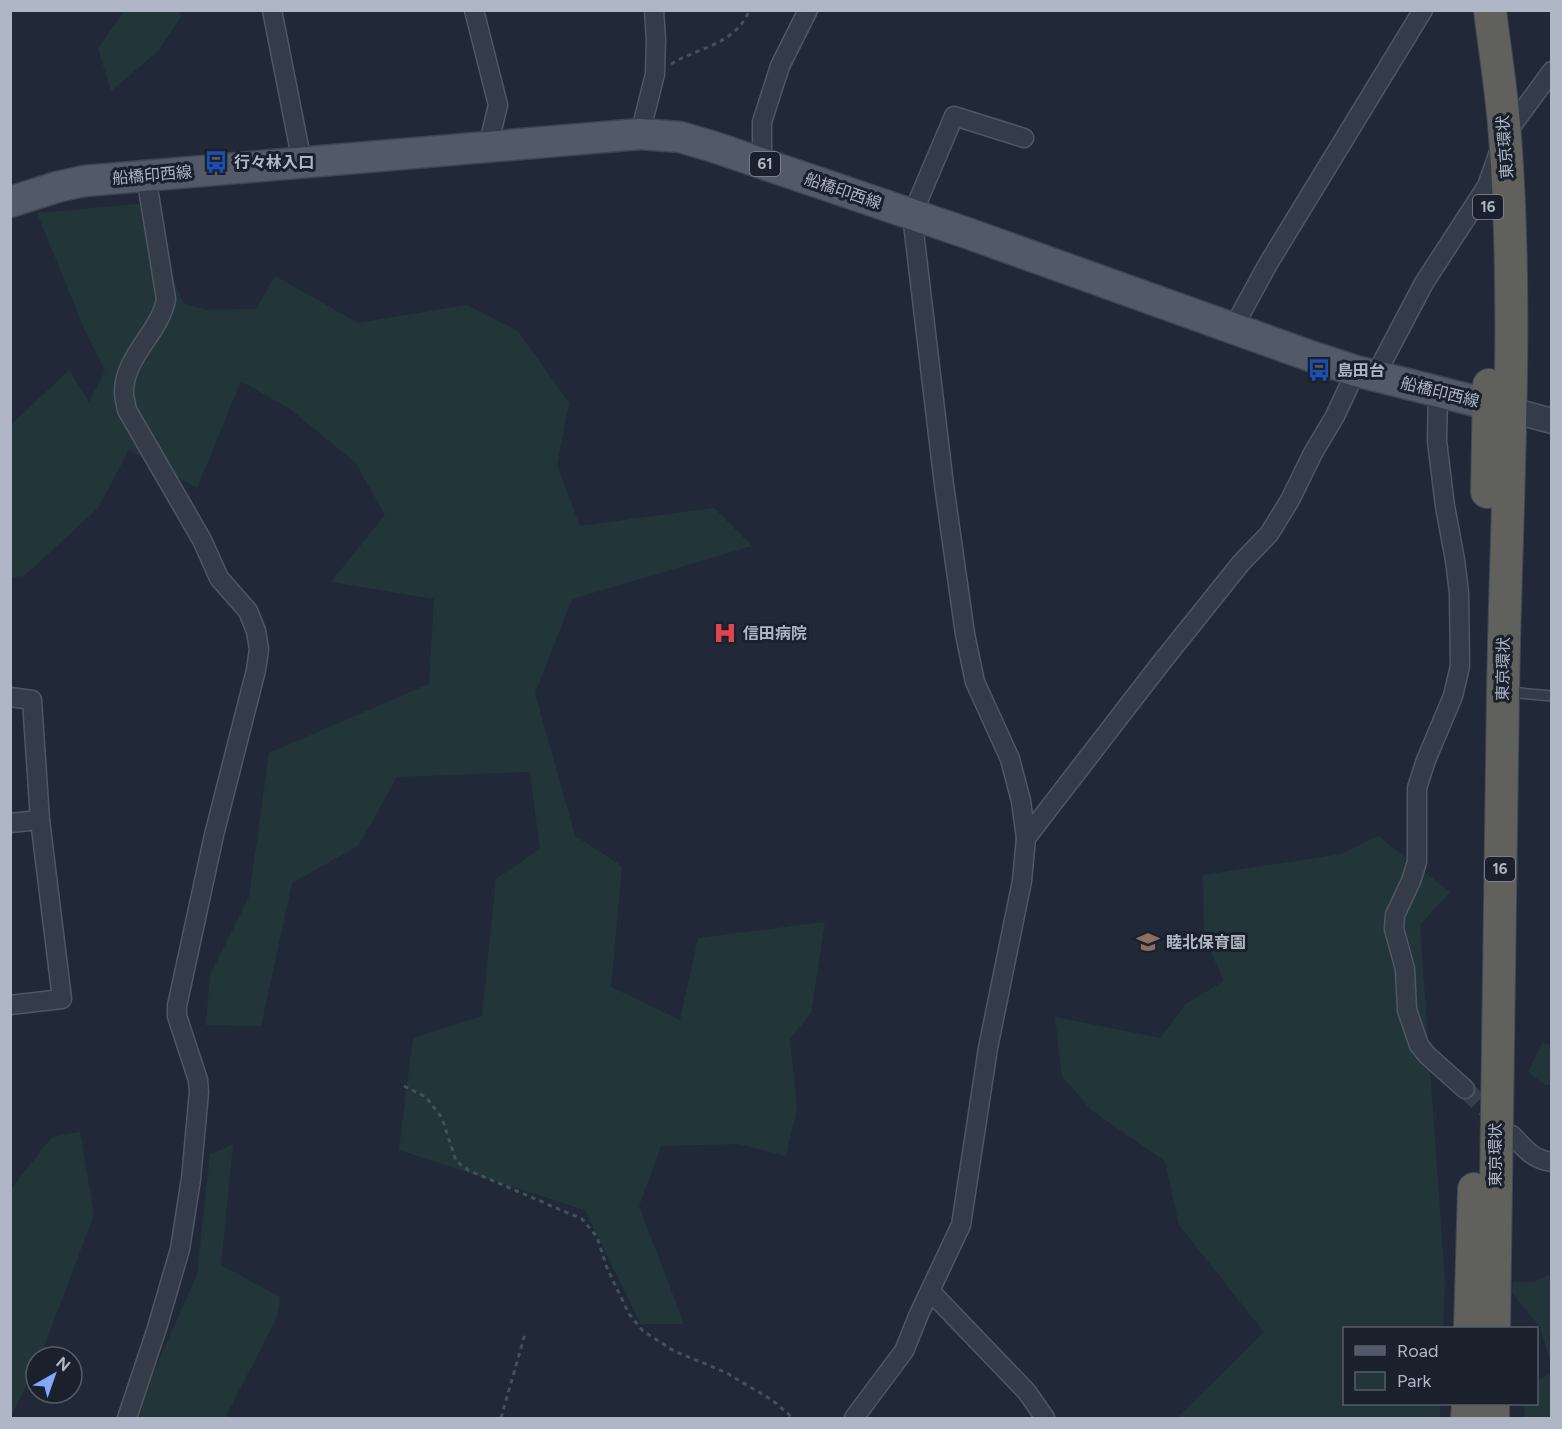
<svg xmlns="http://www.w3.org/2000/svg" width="1562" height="1429" font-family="Figtree,'Noto Sans JP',sans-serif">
	<rect width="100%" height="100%" fill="#212939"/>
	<g fill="#22363a">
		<path d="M 121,11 L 178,11 L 181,17 L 158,51 L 111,91 L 98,48 L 123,13 Z"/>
		<path d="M 139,204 L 184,304 L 207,310 L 256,309 L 275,276 L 358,323 L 467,305 L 518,331 L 569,403 L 557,465 L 580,526 L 714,508 L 752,546 L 572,599 L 535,693 L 575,836 L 622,866 L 611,987 L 680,1020 L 698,938 L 825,922 L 811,1013 L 790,1039 L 797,1108 L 786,1156 L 739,1144 L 661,1146 L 639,1206 L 684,1324 L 641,1324 L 585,1210 L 399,1150 L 413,1038 L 482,1016 L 496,879 L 540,849 L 530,772 L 397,777 L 358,846 L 292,883 L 261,1026 L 206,1025 L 210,975 L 249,897 L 269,753 L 429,684 L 434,599 L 331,582 L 385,515 L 356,463 L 290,409 L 241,381 L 197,488 L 129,450 L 98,508 L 24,576 L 11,577 L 11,425 L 69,370 L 89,402 L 105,371 L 84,328 L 37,213 Z"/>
		<path d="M 1378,836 L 1450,892 L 1420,925 L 1445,1283 L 1443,1328 L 1344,1328 L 1344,1404 L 1440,1404 L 1440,1418 L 1177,1418 L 1264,1332 L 1179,1225 L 1165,1161 L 1091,1110 L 1062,1076 L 1055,1017 L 1160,1038 L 1185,1005 L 1224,981 L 1204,937 L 1203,875 L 1342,854 Z"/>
		<path d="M 1542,1043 L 1551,1045 L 1551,1085 L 1545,1085 L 1528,1072 Z"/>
		<path d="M 80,1132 L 94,1215 L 40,1357 L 36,1357 L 36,1365 L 11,1417 L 11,1189 L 52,1137 Z"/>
		<path d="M 233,1144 L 221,1265 L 280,1297 L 277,1317 L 225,1418 L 133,1418 L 197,1275 L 210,1155 Z"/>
		<path d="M 1548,1275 L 1552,1276 L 1551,1364 L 1540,1327 L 1512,1293 L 1513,1282 L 1533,1282 Z"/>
		<path d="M 1551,1372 L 1551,1418 L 1525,1418 L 1524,1404 L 1536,1404 L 1537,1382 Z"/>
	</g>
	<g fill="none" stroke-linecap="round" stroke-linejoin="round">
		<path stroke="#363e4e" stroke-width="18" stroke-dasharray="18 9" stroke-linecap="butt" d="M 1465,1089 L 1498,1121"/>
		<g stroke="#4f5664" stroke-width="12">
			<path id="service" d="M 1508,692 L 1552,696"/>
		</g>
		<g stroke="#4f5664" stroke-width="21">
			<g id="minor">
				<path d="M 272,10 L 302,162"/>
				<path d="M 474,10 L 498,105 L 488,147"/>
				<path d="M 640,134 L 655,74 L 656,40 L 654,10"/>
				<path d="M 762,163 L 762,122 L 780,66 L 808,10"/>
				<path d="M 1233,328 L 1268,264 L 1423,10"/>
				<path d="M 1375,376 L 1424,283 L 1487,186 L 1505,135 L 1552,71"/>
				<path d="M 1438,393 L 1437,441 L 1445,506 L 1455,560 L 1459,593 L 1460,666 L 1453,696 L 1426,760 L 1417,788 L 1417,862 L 1411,881 L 1395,915 L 1394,929 L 1405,969 L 1407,1010 L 1419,1045 L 1427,1055 L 1465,1089"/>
				<path d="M 10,697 L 32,700 L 40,820"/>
				<path d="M 10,823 L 40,820 L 62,999 L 10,1005"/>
				<path d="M 1026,838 L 1161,663 L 1241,563 L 1269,534 L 1290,500 L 1313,453 L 1335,416 L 1356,371"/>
				<path d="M 1512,1135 C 1524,1148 1533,1160 1552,1162"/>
				<path d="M 931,1292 L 1027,1392 L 1045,1418"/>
				<path d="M 127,1418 L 157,1328 L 180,1249 L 191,1179 L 199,1092 L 198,1080 L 177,1016 L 177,1006 L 214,835 L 256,670 L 259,649 L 256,631 L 248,611 L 219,578 L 202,540 L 127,410 C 126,404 124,398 124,392 C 124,356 160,333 166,299 L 146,176"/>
				<path d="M 854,1418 L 904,1351 L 919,1314 L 961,1225 L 988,1048 L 1022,881 L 1026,838 L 1021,801 L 1010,759 L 975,682 L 965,634 L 944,485 L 912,215 L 954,116 L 1024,138"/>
			</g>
		</g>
		<g stroke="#4f5664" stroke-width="27">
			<path id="tertiary" d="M 1511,410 L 1552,421"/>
		</g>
		<g stroke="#3d4552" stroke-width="33">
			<path id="primary" d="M 10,202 L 57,187 L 84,181 L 640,134 L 680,137 L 714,147 L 967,233 L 1313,357 L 1356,371 L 1511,410"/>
		</g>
		<g stroke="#3f4654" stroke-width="34">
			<g id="trunk">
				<path d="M 1490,10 C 1495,52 1502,94 1505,136 C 1519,321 1506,507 1503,692 C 1499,904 1496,1116 1494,1328"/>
				<path d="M 1487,492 L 1489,385"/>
				<path d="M 1470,1328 L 1474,1189"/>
				<path d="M 1467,1418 L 1468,1404"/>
				<path d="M 1493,1418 L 1493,1404"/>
			</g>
		</g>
		<g stroke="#405357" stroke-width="3" stroke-dasharray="4.5 4.5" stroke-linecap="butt">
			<path d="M 671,64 C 692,51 718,47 736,30 C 742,25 746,17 750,10"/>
			<path d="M 404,1086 L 426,1097 L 442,1118 L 456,1161 L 468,1170 L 582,1219 L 597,1237 L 607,1268 L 629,1314 L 643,1331 L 674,1351 L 725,1372 L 772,1400 L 793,1418"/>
			<path d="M 501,1418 L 525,1334"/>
		</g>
		<use href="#service" stroke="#343c49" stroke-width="9"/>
		<use href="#minor" stroke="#343c49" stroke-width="18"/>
		<use href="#tertiary" stroke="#343c49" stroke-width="24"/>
		<use href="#primary" stroke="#525a69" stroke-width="30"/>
		<use href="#trunk" stroke="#60605d" stroke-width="32"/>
	</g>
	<defs>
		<g id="bus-bare" transform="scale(1.8)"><path d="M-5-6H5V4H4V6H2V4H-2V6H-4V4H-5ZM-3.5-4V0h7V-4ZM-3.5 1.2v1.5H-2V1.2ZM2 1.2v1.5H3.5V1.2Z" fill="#1a4fb4" stroke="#1a212d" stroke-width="2.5" paint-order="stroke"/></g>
		<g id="hospital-bare" transform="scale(1.8)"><path d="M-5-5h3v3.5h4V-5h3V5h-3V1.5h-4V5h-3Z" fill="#e0444e" stroke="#1a212d" stroke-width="2.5" paint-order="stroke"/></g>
		<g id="school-bare" transform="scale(1.8)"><path d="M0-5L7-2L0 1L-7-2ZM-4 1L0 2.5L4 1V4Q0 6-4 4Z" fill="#8d6e63" stroke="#1a212d" stroke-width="2.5" paint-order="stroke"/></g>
	</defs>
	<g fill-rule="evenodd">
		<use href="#bus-bare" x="216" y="162"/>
		<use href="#bus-bare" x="1319" y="370"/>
		<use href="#hospital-bare" x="725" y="633"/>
		<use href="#school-bare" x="1148" y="942"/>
	</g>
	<g text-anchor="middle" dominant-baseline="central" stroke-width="6" stroke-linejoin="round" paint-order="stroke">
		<g fill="#1a212d" stroke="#828997" stroke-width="1.5">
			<rect x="750" y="152" width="30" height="24" rx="4.5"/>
			<rect x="1473" y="195" width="30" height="24" rx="4.5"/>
			<rect x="1485" y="857" width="30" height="24" rx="4.5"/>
		</g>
		<g font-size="15" font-weight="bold" fill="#afb6c5">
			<text x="765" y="164">61</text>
			<text x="1488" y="207">16</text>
			<text x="1500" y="869">16</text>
		</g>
		<g font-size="16" fill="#afb6c5" stroke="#1a212d">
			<text transform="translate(1505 147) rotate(-94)">東京環状</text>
			<text transform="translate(152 175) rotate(-5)">船橋印西線</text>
			<text transform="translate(843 191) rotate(19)">船橋印西線</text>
			<text transform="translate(1440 392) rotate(14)">船橋印西線</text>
			<text transform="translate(1503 669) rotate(-89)">東京環状</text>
			<text transform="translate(1495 1155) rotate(-90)">東京環状</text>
		</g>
		<g font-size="16" font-weight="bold" fill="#afb6c5" stroke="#1a212d" text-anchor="start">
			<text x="234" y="162">行々林入口</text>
			<text x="1337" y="370">島田台</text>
			<text x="743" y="633">信田病院</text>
			<text x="1166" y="942">睦北保育園</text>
		</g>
	</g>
	<rect width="1562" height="1429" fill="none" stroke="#afb6c5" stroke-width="24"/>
	<rect x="1343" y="1327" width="195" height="78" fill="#1a212d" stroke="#565d6a" stroke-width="1.5"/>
	<rect x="1355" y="1346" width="30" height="9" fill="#525a69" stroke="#565d6a" stroke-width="1.5"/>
	<text x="1397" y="1357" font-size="18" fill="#afb6c5">Road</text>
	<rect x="1355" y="1372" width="30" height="18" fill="#22363a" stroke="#565d6a" stroke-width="1.5"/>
	<text x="1397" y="1387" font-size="18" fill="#afb6c5">Park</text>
	<g transform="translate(54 1375) rotate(40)"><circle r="28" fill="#1a212d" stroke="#565d6a" stroke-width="1.5"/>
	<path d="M0-4.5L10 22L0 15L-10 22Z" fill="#81a8f9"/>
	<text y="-9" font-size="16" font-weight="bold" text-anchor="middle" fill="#afb6c5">N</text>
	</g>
</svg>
